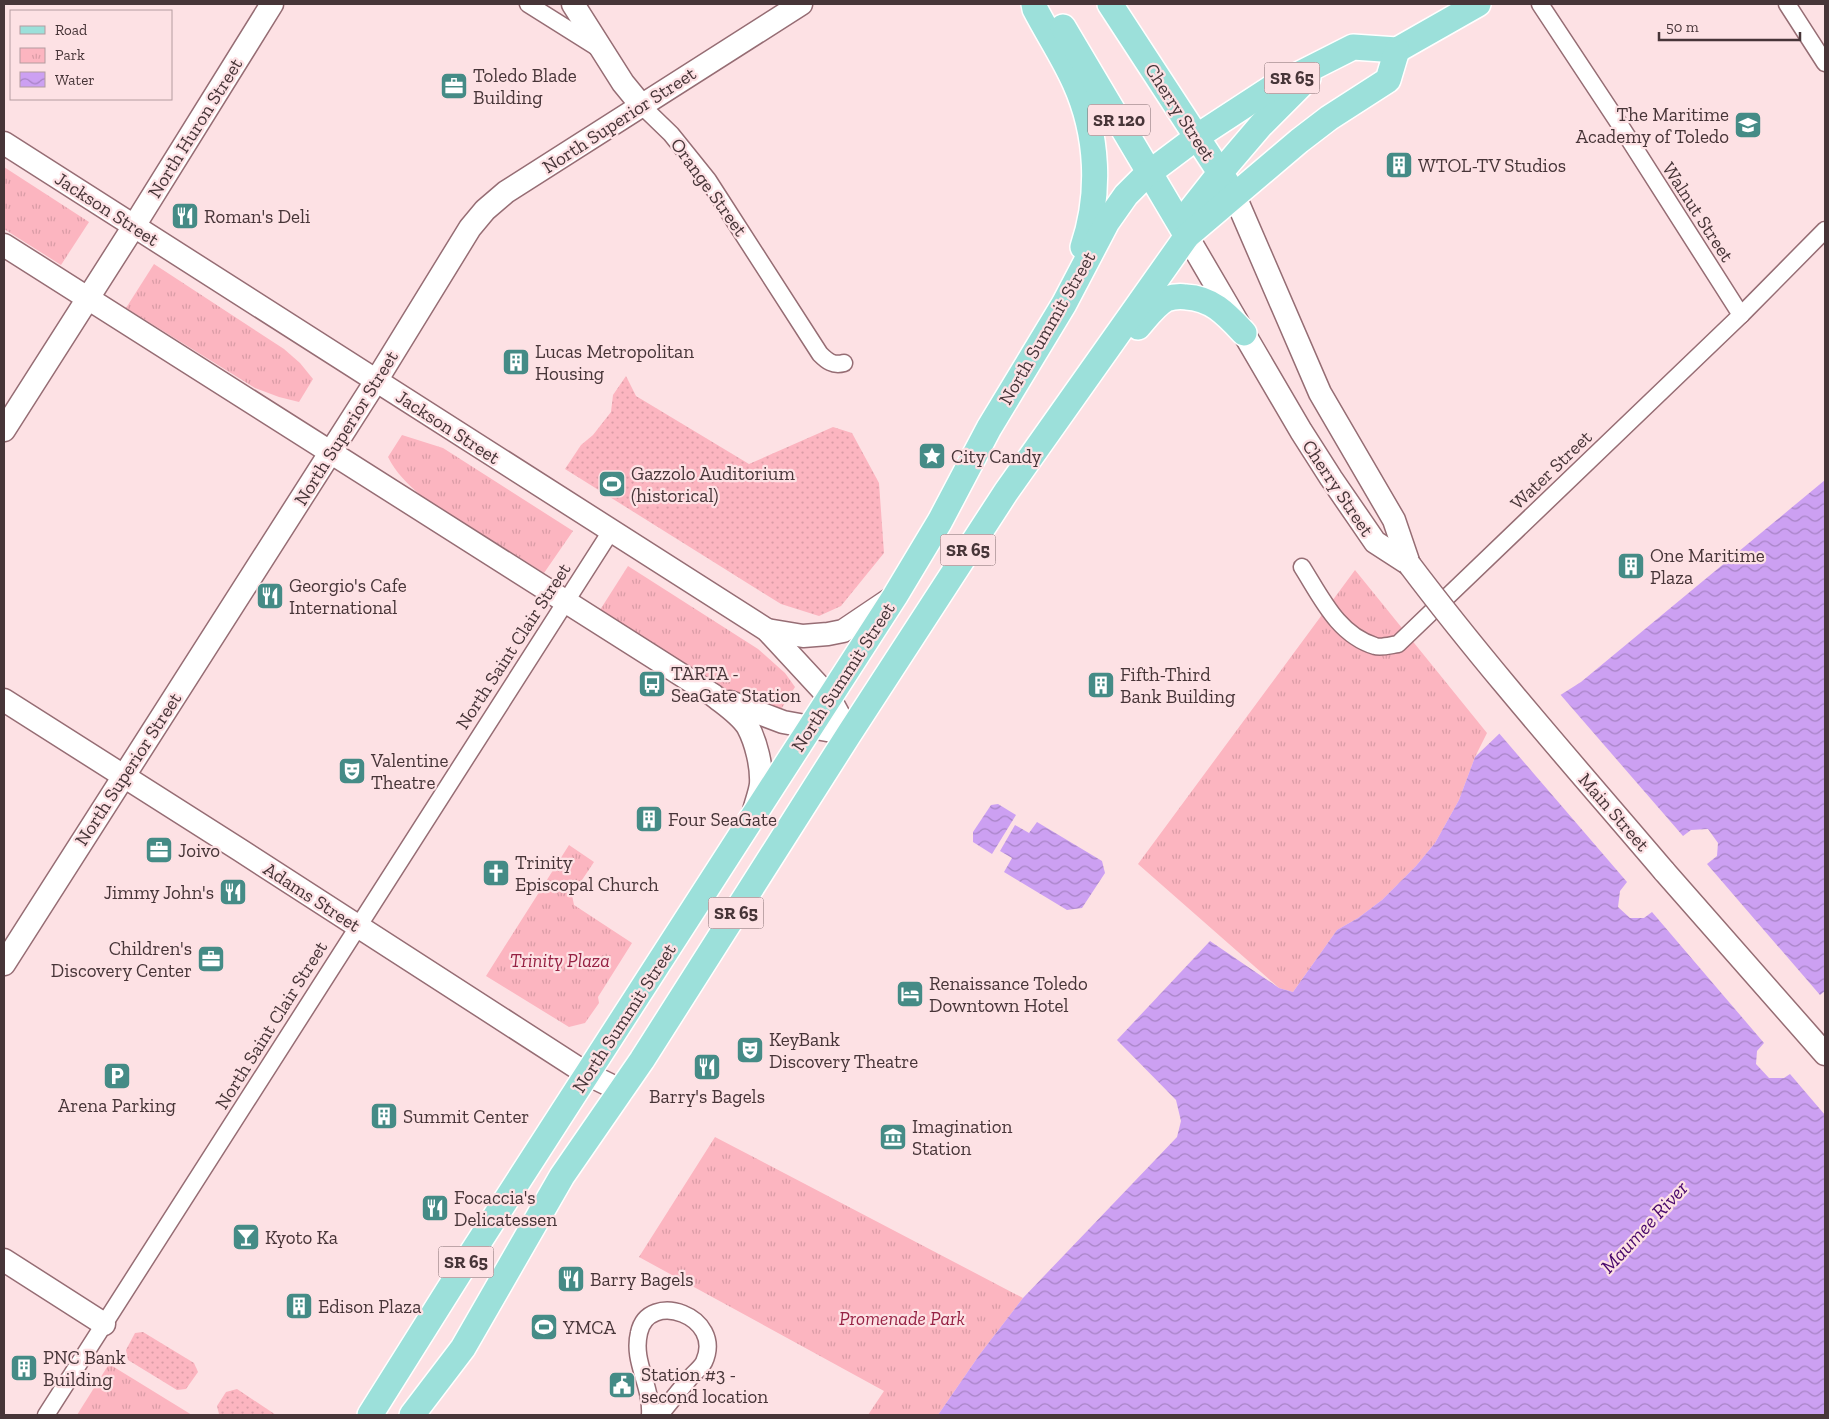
<svg xmlns="http://www.w3.org/2000/svg" width="1829" height="1419" font-family="'Zilla Slab',serif">
	<defs>
		<pattern id="grass-dots" width="8" height="8" patternUnits="userSpaceOnUse" patternTransform="scale(1.25)"><rect width="8" height="8" fill="#fcb5c0"/><path d="M2 2h.1M6 6h.1" fill="none" stroke="#d99ca6" stroke-width="1.8" stroke-linecap="round"/></pattern>
		<pattern id="park-tufts" width="24" height="20" patternUnits="userSpaceOnUse" patternTransform="scale(1.25)"><rect width="24" height="20" fill="#fcb5c0"/><path d="M3 7l-1-3M5 7V3M7 7l1-3M15 17l-1-3M17 17v-4M19 17l1-3" fill="none" stroke="#d99ca6"/></pattern>
		<pattern id="water-waves" width="16" height="10" patternUnits="userSpaceOnUse" patternTransform="scale(1.25)"><rect width="16" height="10" fill="#cca0f2"/><path d="M0 5q4-4 8 0t8 0" fill="none" stroke="#a783c5"/></pattern>
	</defs>
	<rect width="100%" height="100%" fill="#fde1e4"/>
	<g fill="url(#grass-dots)">
		<path d="M 626,376 L 636,396 L 749,464 L 833,427 L 852,433 L 879,483 L 884,553 L 841,606 L 819,616 L 781,604 L 565,469 L 581,445 L 593,435 L 611,412 L 613,395 Z"/>
		<path d="M 143,1332 L 194,1363 L 198,1372 L 186,1389 L 177,1390 L 128,1360 L 126,1350 L 135,1333 Z"/>
		<path d="M 237,1389 L 276,1415 L 219,1414 L 217,1406 L 226,1392 Z"/>
	</g>
	<g fill="url(#park-tufts)">
		<path d="M 4,167 L 89,222 L 61,265 L 4,229 Z"/>
		<path d="M 154,264 L 284,349 L 300,363 L 313,379 L 299,402 L 279,397 L 255,388 L 126,308 Z"/>
		<path d="M 402,435 L 443,448 L 573,531 L 544,573 L 420,495 C 407,483 396,473 388,457 Z"/>
		<path d="M 628,566 L 758,649 L 785,673 L 795,687 L 780,711 L 739,697 L 719,687 L 600,610 Z"/>
		<path d="M 1355,570 L 1487,733 L 1475,757 L 1459,800 L 1435,843 L 1416,866 L 1382,900 L 1358,918 L 1337,930 L 1293,992 L 1279,988 L 1138,864 Z"/>
		<path d="M 569,845 L 594,862 L 572,895 L 574,905 L 632,943 L 598,997 L 599,1003 L 585,1023 L 569,1027 L 486,976 Z"/>
		<path d="M 715,1137 L 1023,1298 L 980,1354 L 938,1415 L 868,1415 L 884,1391 L 639,1257 Z"/>
		<path d="M 109,1364 L 192,1415 L 77,1415 Z"/>
	</g>
	<g fill="url(#water-waves)">
		<path d="M 1825,480 L 1825,1415 L 938,1415 L 980,1354 L 1023,1298 L 1177,1137 L 1181,1121 L 1176,1100 L 1117,1040 L 1210,941 L 1279,988 L 1293,992 L 1337,930 L 1358,918 L 1382,900 L 1416,866 L 1435,843 L 1459,800 L 1475,757 L 1500,733 L 1581,682 Z"/>
		<path d="M 998,804 L 1016,815 L 992,854 L 973,842 L 973,832 L 991,805 Z"/>
		<path d="M 1037,822 L 1102,861 L 1105,873 L 1082,908 L 1067,910 L 1004,872 L 1012,858 L 1000,851 L 1015,825 L 1029,833 Z"/>
	</g>
	<path fill="#fde1e4" d="M 1559,693 L 1683,836 L 1691,830 L 1708,829 L 1718,843 L 1717,856 L 1707,864 L 1820,995 L 1825,991 L 1825,1115 L 1790,1074 L 1784,1078 L 1769,1078 L 1756,1064 L 1757,1051 L 1764,1043 L 1652,912 L 1644,918 L 1630,918 L 1618,907 L 1620,891 L 1627,882 L 1498,732 Z"/>
	<g fill="none" stroke-linecap="round" stroke-linejoin="round">
		<g stroke="#966d74" stroke-width="19">
			<g id="street">
				<path d="M 528,4 L 598,48"/>
				<path d="M 1540,4 L 1618,122 L 1741,315"/>
				<path d="M 1787,4 L 1825,63"/>
				<path d="M 641,105 L 671,134 L 708,180 L 820,354 C 827,361 833,366 844,363"/>
				<path d="M 1302,567 C 1321,597 1338,635 1375,646 C 1381,648 1391,645 1398,644 L 1741,315 L 1825,230"/>
				<path d="M 46,1415 L 611,531"/>
				<path d="M 650,1415 C 652,1385 632,1362 639,1333 C 648,1289 725,1316 704,1362 C 701,1368 693,1374 689,1379 C 679,1391 669,1403 660,1415"/>
			</g>
		</g>
		<g stroke="#966d74" stroke-width="25">
			<g id="secondary">
				<path d="M 573,4 L 623,83 L 641,105"/>
				<path d="M 4,143 L 767,630 L 829,697 L 849,734"/>
				<path d="M 1234,194 L 1320,393 L 1394,520 L 1409,564"/>
				<path d="M 1187,236 L 1301,431 L 1331,478 L 1375,542 L 1409,564"/>
				<path d="M 4,245 L 713,695 C 724,704 740,714 748,727 C 756,742 762,766 761,784 C 760,793 756,802 754,811"/>
				<path d="M 4,430 L 134,226 L 272,4"/>
				<path d="M 767,630 L 803,636 L 828,634 L 843,631 L 895,596"/>
				<path d="M 4,700 L 240,850 L 587,1074 L 622,1091"/>
				<path d="M 730,702 L 783,722 L 849,734"/>
				<path d="M 1664,871 L 1825,1054"/>
				<path d="M 4,964 L 376,381 L 470,228 L 485,210 L 506,192 L 801,4"/>
				<path d="M 4,1260 L 104,1324"/>
			</g>
		</g>
		<g stroke="#fff" stroke-width="28">
			<g id="primary">
				<path d="M 1034,4 L 1035,9 C 1048,34 1064,58 1075,83 C 1098,134 1101,194 1083,247"/>
				<path d="M 1110,4 L 1234,194"/>
				<path d="M 1063,27 L 1187,236"/>
				<path d="M 1187,236 L 1190,211 L 1220,173 L 1261,125 L 1308,78"/>
				<path d="M 1138,327 C 1146,318 1155,305 1166,299 C 1172,297 1179,296 1186,297 C 1212,298 1227,315 1244,333"/>
				<path d="M 370,1415 L 468,1259 L 895,596 L 940,521 L 989,428 L 1064,304 L 1107,222 L 1126,195 L 1145,176 L 1201,134 L 1270,89 L 1353,47 L 1397,50 L 1478,4"/>
				<path d="M 412,1415 L 463,1348 L 562,1176 L 642,1060 L 849,734 L 1006,492 L 1187,236 L 1299,141 L 1329,118 L 1388,80 L 1397,50"/>
			</g>
		</g>
		<use href="#street" stroke="#fff" stroke-width="16"/>
		<use href="#secondary" stroke="#fff" stroke-width="22"/>
		<use href="#primary" stroke="#9ce0da" stroke-width="25"/>
		<g stroke="#966d74" stroke-width="25" stroke-linecap="butt">
			<path id="secondary-bridge" d="M 1409,564 C 1489,670 1578,770 1664,871"/>
		</g>
		<use href="#secondary-bridge" stroke="#fff" stroke-width="22"/>
	</g>
	<defs>
		<g id="office-square" transform="scale(1.4375)"><rect x="-9" y="-9" width="18" height="18" rx="4" fill="#458b86" stroke="#fde1e4"/><path d="M-6-3h4V-5.5h4V-3h4V5H-6ZM-1-4.5V-3h2v-1.5ZM-6 0V1H6V0Z" fill="#fff"/></g>
		<g id="school-square" transform="scale(1.4375)"><rect x="-9" y="-9" width="18" height="18" rx="4" fill="#458b86" stroke="#fde1e4"/><path d="M0-5L7-2L0 1L-7-2ZM-4 1L0 2.5L4 1V4Q0 6-4 4Z" fill="#fff"/></g>
		<g id="building-square" transform="scale(1.4375)"><rect x="-9" y="-9" width="18" height="18" rx="4" fill="#458b86" stroke="#fde1e4"/><path d="M-4-6H4V6H1V3H-1V6H-4ZM-2.5-4.3h1.7v1.8h-1.7ZM.8-4.3h1.7v1.8H.8ZM-2.5-1h1.7V.8h-1.7ZM.8-1h1.7V.8H.8Z" fill="#fff"/></g>
		<g id="restaurant-square" transform="scale(1.4375)"><rect x="-9" y="-9" width="18" height="18" rx="4" fill="#458b86" stroke="#fde1e4"/><path d="M-5-6h1v4h1v-4h1v4h1v-4h1v5L-1.5 .5V6h-2V.5L-5-1ZM5-6V6H3V1.5H1.5Q1.5-4 5-6Z" fill="#fff"/></g>
		<g id="sight-square" transform="scale(1.4375)"><rect x="-9" y="-9" width="18" height="18" rx="4" fill="#458b86" stroke="#fde1e4"/><path d="M0-6L1.8-2.2L6-1.7L2.9 1.2L3.7 5.4L0 3.3L-3.7 5.4L-2.9 1.2L-6-1.7L-1.8-2.2Z" fill="#fff"/></g>
		<g id="stadium-square" transform="scale(1.4375)"><rect x="-9" y="-9" width="18" height="18" rx="4" fill="#458b86" stroke="#fde1e4"/><path d="M0-5a6.5 5 0 1 0 0 10a6.5 5 0 1 0 0-10ZM-3.5-1.8h7v3.6h-7Z" fill="#fff"/></g>
		<g id="bus-square" transform="scale(1.4375)"><rect x="-9" y="-9" width="18" height="18" rx="4" fill="#458b86" stroke="#fde1e4"/><path d="M-5-6H5V4H4V6H2V4H-2V6H-4V4H-5ZM-3.5-4V0h7V-4ZM-3.5 1.2v1.5H-2V1.2ZM2 1.2v1.5H3.5V1.2Z" fill="#fff"/></g>
		<g id="theatre-square" transform="scale(1.4375)"><rect x="-9" y="-9" width="18" height="18" rx="4" fill="#458b86" stroke="#fde1e4"/><path d="M-5-5.5Q0-4 5-5.5V0Q5 5 0 6Q-5 5-5 0ZM-3.3-2.5H-1v1.5H-3.3ZM1-2.5H3.3v1.5H1ZM-2.8 1Q0 5.5 2.8 1Z" fill="#fff"/></g>
		<g id="church-square" transform="scale(1.4375)"><rect x="-9" y="-9" width="18" height="18" rx="4" fill="#458b86" stroke="#fde1e4"/><path d="M-1.2-6h2.4v3.5h3.3v2.4h-3.3V6h-2.4V-.1h-3.3v-2.4h3.3Z" fill="#fff"/></g>
		<g id="hotel-square" transform="scale(1.4375)"><rect x="-9" y="-9" width="18" height="18" rx="4" fill="#458b86" stroke="#fde1e4"/><path d="M-6-4.5h1.5V1H6V5H4.5V3h-9V5H-6ZM-4 0a1.8 1.8 0 1 1 3.6 0ZM.5 0V-2.5h3Q6-2.5 6 0Z" fill="#fff"/></g>
		<g id="parking-square" transform="scale(1.4375)"><rect x="-9" y="-9" width="18" height="18" rx="4" fill="#458b86" stroke="#fde1e4"/><path d="M-3.5-5.5H1a3.5 3.5 0 0 1 0 7H-1V5.5H-3.5ZM-1-3.4V-.6H.8a1.4 1.4 0 0 0 0-2.8Z" fill="#fff"/></g>
		<g id="museum-square" transform="scale(1.4375)"><rect x="-9" y="-9" width="18" height="18" rx="4" fill="#458b86" stroke="#fde1e4"/><path d="M0-6L6-3V-2H-6V-3ZM-5-1h2V3h-2ZM-1-1h2V3h-2ZM3-1h2V3H3ZM-6 4H6V6H-6Z" fill="#fff"/></g>
		<g id="bar-square" transform="scale(1.4375)"><rect x="-9" y="-9" width="18" height="18" rx="4" fill="#458b86" stroke="#fde1e4"/><path d="M-6-5H6L.8 .8V4.5H3.5V6h-7V4.5H-.8V.8Z" fill="#fff"/></g>
		<g id="civic-square" transform="scale(1.4375)"><rect x="-9" y="-9" width="18" height="18" rx="4" fill="#458b86" stroke="#fde1e4"/><path d="M-.6-6.5H3V-4.5H.6V-3L4-1V1h2V6H-6V1h2V-1L-.6-3ZM-1.2 2.5V6h2.4V2.5Z" fill="#fff"/></g>
	</defs>
	<g fill-rule="evenodd">
		<use href="#office-square" x="454" y="86"/>
		<use href="#school-square" x="1748" y="125"/>
		<use href="#building-square" x="1399" y="165"/>
		<use href="#restaurant-square" x="185" y="216"/>
		<use href="#building-square" x="516" y="362"/>
		<use href="#sight-square" x="932" y="456"/>
		<use href="#stadium-square" x="612" y="484"/>
		<use href="#building-square" x="1631" y="566"/>
		<use href="#restaurant-square" x="270" y="596"/>
		<use href="#bus-square" x="652" y="684"/>
		<use href="#building-square" x="1101" y="685"/>
		<use href="#theatre-square" x="352" y="771"/>
		<use href="#building-square" x="649" y="819"/>
		<use href="#office-square" x="159" y="850"/>
		<use href="#church-square" x="496" y="873"/>
		<use href="#restaurant-square" x="233" y="892"/>
		<use href="#office-square" x="211" y="959"/>
		<use href="#hotel-square" x="910" y="994"/>
		<use href="#theatre-square" x="750" y="1050"/>
		<use href="#restaurant-square" x="707" y="1067"/>
		<use href="#parking-square" x="117" y="1076"/>
		<use href="#building-square" x="384" y="1116"/>
		<use href="#museum-square" x="893" y="1137"/>
		<use href="#restaurant-square" x="435" y="1208"/>
		<use href="#bar-square" x="246" y="1237"/>
		<use href="#restaurant-square" x="571" y="1279"/>
		<use href="#building-square" x="299" y="1306"/>
		<use href="#stadium-square" x="544" y="1327"/>
		<use href="#building-square" x="24" y="1368"/>
		<use href="#civic-square" x="622" y="1385"/>
	</g>
	<g text-anchor="middle" dominant-baseline="central" stroke-width="4.5" stroke-linejoin="round" paint-order="stroke">
		<g fill="#fde1e4" stroke="#7e696c" stroke-width="1">
			<rect x="1264.5" y="62.5" width="55" height="31" rx="4"/>
			<rect x="1088" y="104.5" width="62" height="31" rx="4"/>
			<rect x="940.5" y="534.5" width="55" height="31" rx="4"/>
			<rect x="708.5" y="897.5" width="55" height="31" rx="4"/>
			<rect x="438.5" y="1246.5" width="55" height="31" rx="4"/>
		</g>
		<g font-size="18" font-weight="bold" fill="#473538">
			<text x="1292" y="78">SR 65</text>
			<text x="1119" y="120">SR 120</text>
			<text x="968" y="550">SR 65</text>
			<text x="736" y="913">SR 65</text>
			<text x="466" y="1262">SR 65</text>
		</g>
		<g font-size="19" fill="#473538" stroke="#fde1e4" text-anchor="start">
			<text x="473" y="75">Toledo Blade<tspan x="473" dy="22">Building</tspan></text>
			<text x="1729" y="114" text-anchor="end">The Maritime<tspan x="1729" dy="22">Academy of Toledo</tspan></text>
			<text x="1418" y="165">WTOL-TV Studios</text>
			<text x="204" y="216">Roman's Deli</text>
			<text x="535" y="351">Lucas Metropolitan<tspan x="535" dy="22">Housing</tspan></text>
			<text x="951" y="456">City Candy</text>
			<text x="631" y="473">Gazzolo Auditorium<tspan x="631" dy="22">(historical)</tspan></text>
			<text x="1650" y="555">One Maritime<tspan x="1650" dy="22">Plaza</tspan></text>
			<text x="289" y="585">Georgio's Cafe<tspan x="289" dy="22">International</tspan></text>
			<text x="671" y="673">TARTA -<tspan x="671" dy="22">SeaGate Station</tspan></text>
			<text x="1120" y="674">Fifth-Third<tspan x="1120" dy="22">Bank Building</tspan></text>
			<text x="371" y="760">Valentine<tspan x="371" dy="22">Theatre</tspan></text>
			<text x="668" y="819">Four SeaGate</text>
			<text x="178" y="850">Joivo</text>
			<text x="515" y="862">Trinity<tspan x="515" dy="22">Episcopal Church</tspan></text>
			<text x="214" y="892" text-anchor="end">Jimmy John's</text>
			<text x="192" y="948" text-anchor="end">Children's<tspan x="192" dy="22">Discovery Center</tspan></text>
			<text x="929" y="983">Renaissance Toledo<tspan x="929" dy="22">Downtown Hotel</tspan></text>
			<text x="769" y="1039">KeyBank<tspan x="769" dy="22">Discovery Theatre</tspan></text>
			<text x="707" y="1096" text-anchor="middle">Barry's Bagels</text>
			<text x="117" y="1105" text-anchor="middle">Arena Parking</text>
			<text x="403" y="1116">Summit Center</text>
			<text x="912" y="1126">Imagination<tspan x="912" dy="22">Station</tspan></text>
			<text x="454" y="1197">Focaccia's<tspan x="454" dy="22">Delicatessen</tspan></text>
			<text x="265" y="1237">Kyoto Ka</text>
			<text x="590" y="1279">Barry Bagels</text>
			<text x="318" y="1306">Edison Plaza</text>
			<text x="563" y="1327">YMCA</text>
			<text x="43" y="1357">PNC Bank<tspan x="43" dy="22">Building</tspan></text>
			<text x="641" y="1374">Station #3 -<tspan x="641" dy="22">second location</tspan></text>
		</g>
		<g font-size="19" fill="#473538" stroke="#fde1e4">
			<text transform="translate(1180 112) rotate(57)">Cherry Street</text>
			<text transform="translate(619 120) rotate(-33)">North Superior Street</text>
			<text transform="translate(195 128) rotate(-58)">North Huron Street</text>
			<text transform="translate(709 187) rotate(54)">Orange Street</text>
			<text transform="translate(107 209) rotate(33)">Jackson Street</text>
			<text transform="translate(1698 212) rotate(57)">Walnut Street</text>
			<text transform="translate(1047 328) rotate(-60)">North Summit Street</text>
			<text transform="translate(448 427) rotate(33)">Jackson Street</text>
			<text transform="translate(346 428) rotate(-58)">North Superior Street</text>
			<text transform="translate(1551 470) rotate(-44)">Water Street</text>
			<text transform="translate(1338 488) rotate(56)">Cherry Street</text>
			<text transform="translate(513 646) rotate(-57)">North Saint Clair Street</text>
			<text transform="translate(843 677) rotate(-57)">North Summit Street</text>
			<text transform="translate(128 769) rotate(-57)">North Superior Street</text>
			<text transform="translate(1614 812) rotate(49)">Main Street</text>
			<text transform="translate(312 897) rotate(33)">Adams Street</text>
			<text transform="translate(624 1018) rotate(-57)">North Summit Street</text>
			<text transform="translate(271 1025) rotate(-58)">North Saint Clair Street</text>
		</g>
		<g font-size="19" font-style="italic" fill="#962244" stroke="#fde1e4">
			<text x="560" y="960">Trinity Plaza</text>
			<text x="902" y="1318">Promenade Park</text>
		</g>
		<g font-size="20" font-style="italic" fill="#47066a" stroke="#fde1e4">
			<text transform="translate(1644 1227) rotate(-47)">Maumee River</text>
		</g>
	</g>
	<rect width="1829" height="1419" fill="none" stroke="#473538" stroke-width="10"/>
	<rect x="10" y="10" width="162" height="90" fill="#fde1e4" stroke="#b49c9f"/>
	<rect x="20" y="26" width="25" height="8" fill="#9ce0da" stroke="#b49c9f"/>
	<text x="55" y="35" font-size="15" fill="#473538">Road</text>
	<rect x="20" y="48" width="25" height="15" fill="url(#park-tufts)" stroke="#b49c9f"/>
	<text x="55" y="60" font-size="15" fill="#473538">Park</text>
	<rect x="20" y="72" width="25" height="15" fill="url(#water-waves)" stroke="#b49c9f"/>
	<text x="55" y="85" font-size="15" fill="#473538">Water</text>
	<path d="M1659 32v8h141v-8" fill="none" stroke="#473538" stroke-width="2.5"/>
	<text x="1666" y="32" font-size="15" fill="#473538" stroke="#fde1e4" stroke-width="4" paint-order="stroke">50 m</text>
</svg>
